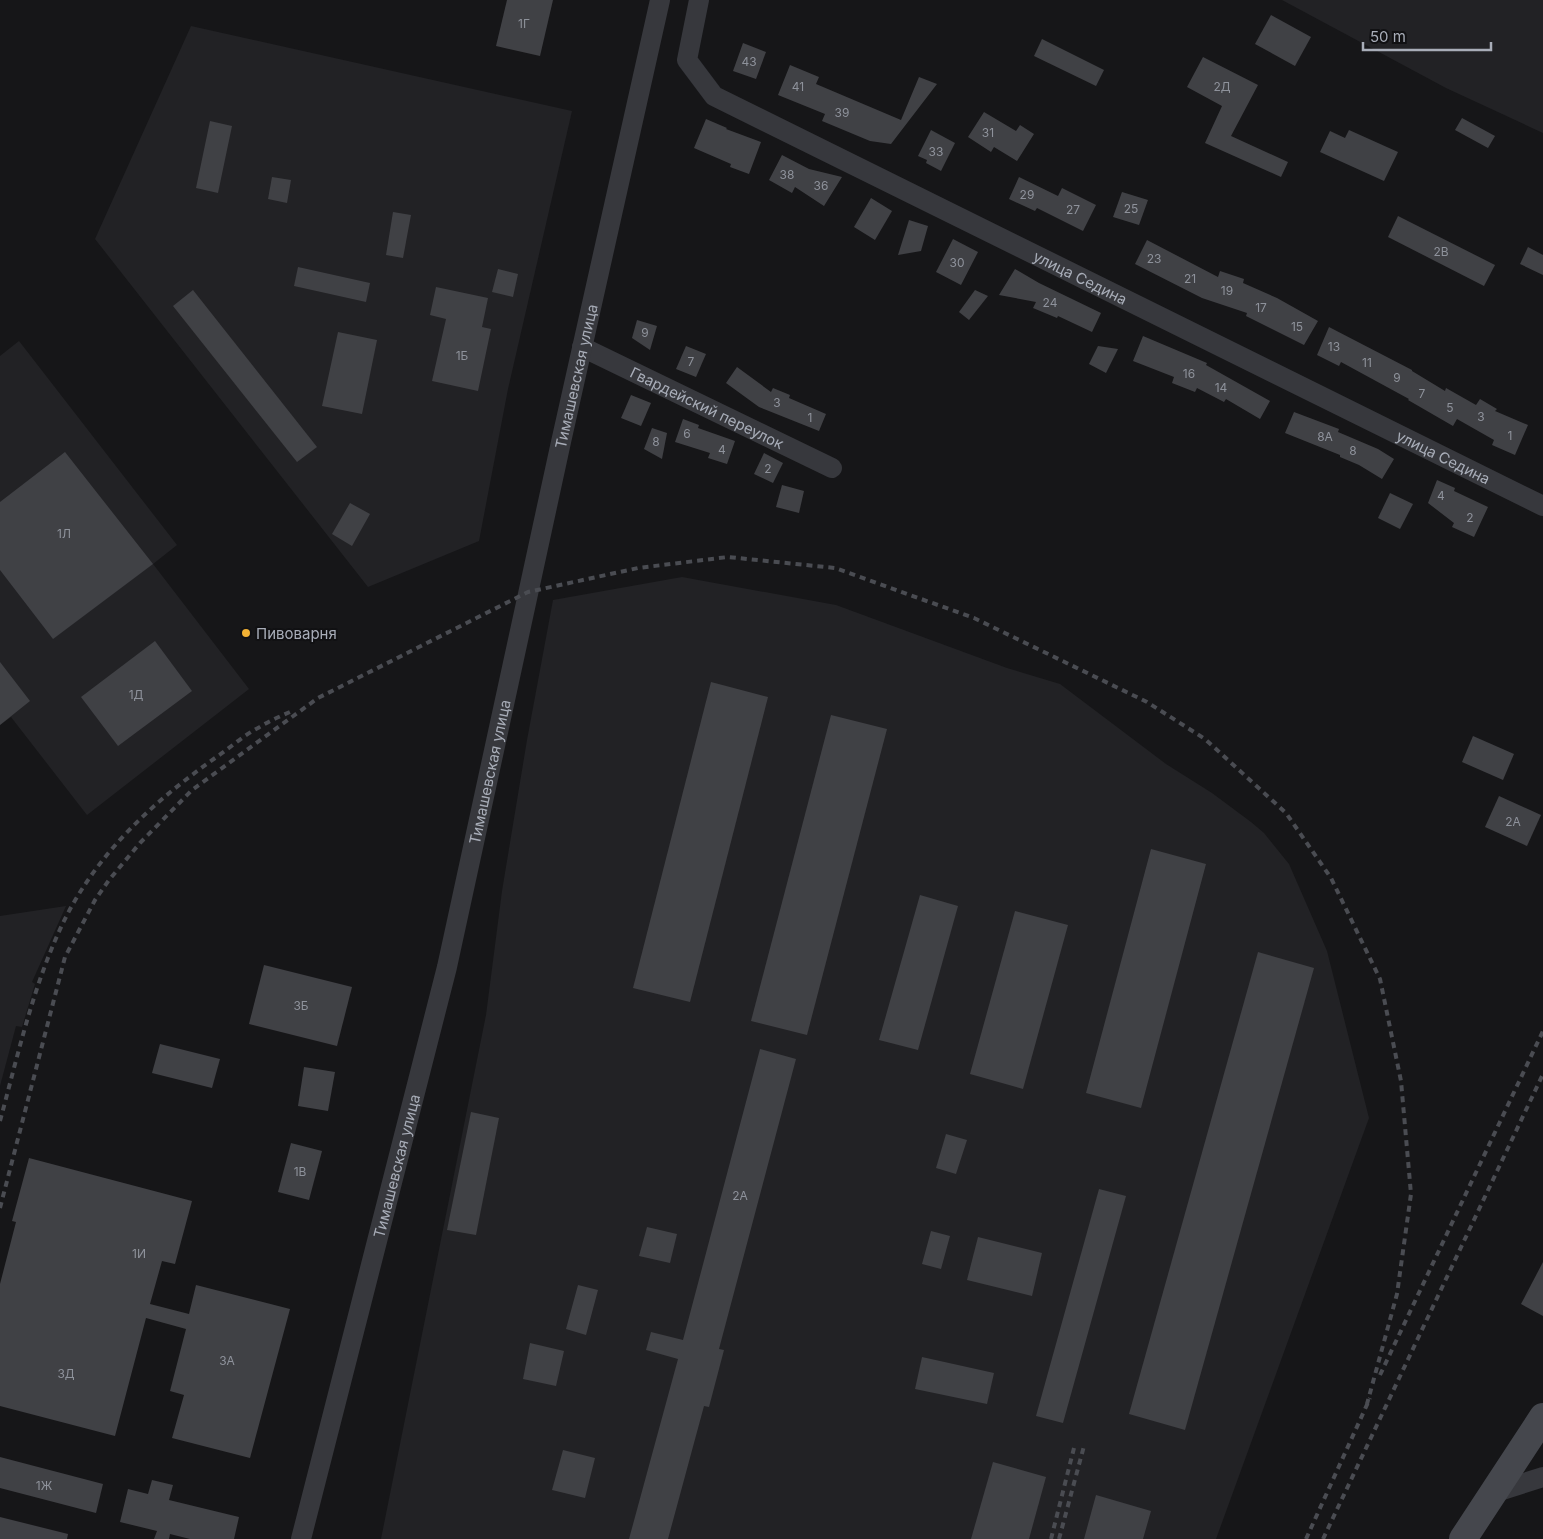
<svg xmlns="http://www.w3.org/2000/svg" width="1543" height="1539" font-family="Inter,sans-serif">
	<rect width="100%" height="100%" fill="#161618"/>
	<g fill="#222225">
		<path d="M 1282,0 L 1543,0 L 1543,133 L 1446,88 Z"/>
		<path d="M 191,26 L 572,111 L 508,389 L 479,541 L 368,587 L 95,239 Z"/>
		<path d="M 19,341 L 177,545 L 153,564 L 249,689 L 87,815 L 11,717 L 0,725 L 0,356 Z"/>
		<path d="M 682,577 L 836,605 L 1007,668 L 1060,684 L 1166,764 L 1212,793 L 1251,822 L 1264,833 L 1289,864 L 1327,951 L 1369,1118 L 1216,1539 L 381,1539 L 486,1015 L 502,891 L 527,740 L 553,600 Z"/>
		<path d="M 66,906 L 32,982 L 35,984 L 22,1027 L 16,1026 L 0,1086 L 0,916 Z"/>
	</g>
	<g fill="#404145">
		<path d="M 507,0 L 553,0 L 540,56 L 496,46 Z"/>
		<path d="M 1271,15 L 1311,37 L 1295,66 L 1255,44 Z"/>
		<path d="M 1042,39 L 1104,70 L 1096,86 L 1034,56 Z"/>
		<path d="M 743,43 L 766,52 L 756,79 L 733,71 Z"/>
		<path d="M 1203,57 L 1258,85 L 1231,136 L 1288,162 L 1281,177 L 1205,143 L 1222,106 L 1187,87 Z"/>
		<path d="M 790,65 L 819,77 L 816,84 L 901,120 L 919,77 L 937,84 L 891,144 L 870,141 L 822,121 L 825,114 L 778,95 Z"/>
		<path d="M 984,112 L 1016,131 L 1020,125 L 1034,134 L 1017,161 L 994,147 L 991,152 L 968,137 Z"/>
		<path d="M 1462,118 L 1495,136 L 1488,148 L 1455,130 Z"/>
		<path d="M 706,119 L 727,128 L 726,129 L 761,142 L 749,174 L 730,167 L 731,164 L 694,148 Z"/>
		<path d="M 210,121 L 232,126 L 218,193 L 196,188 Z"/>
		<path d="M 931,130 L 955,143 L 941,171 L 926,163 L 927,160 L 918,156 Z"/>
		<path d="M 1349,130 L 1398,152 L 1384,181 L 1320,152 L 1330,131 L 1345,138 Z"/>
		<path d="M 782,155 L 809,169 L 842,177 L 824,206 L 795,187 L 792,193 L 769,180 Z"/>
		<path d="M 272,177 L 291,180 L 287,203 L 268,199 Z"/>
		<path d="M 1019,177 L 1058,196 L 1062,188 L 1096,205 L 1083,231 L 1037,208 L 1035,211 L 1009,199 Z"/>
		<path d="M 1122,192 L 1148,200 L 1139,225 L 1113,217 Z"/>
		<path d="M 871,198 L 892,211 L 875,240 L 854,227 Z"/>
		<path d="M 393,212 L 411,215 L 403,258 L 386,255 Z"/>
		<path d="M 1398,216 L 1495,265 L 1484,286 L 1388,237 Z"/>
		<path d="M 909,220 L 928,226 L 921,251 L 898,255 Z"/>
		<path d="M 953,239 L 978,252 L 961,285 L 936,272 Z"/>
		<path d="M 1147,240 L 1218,277 L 1220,271 L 1244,279 L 1243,283 L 1277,298 L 1318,321 L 1304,345 L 1246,316 L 1247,313 L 1202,298 L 1135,264 Z"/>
		<path d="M 1528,247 L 1543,255 L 1543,275 L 1520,264 Z"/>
		<path d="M 298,267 L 370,283 L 366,302 L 294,286 Z"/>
		<path d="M 498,269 L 518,274 L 513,297 L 492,292 Z"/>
		<path d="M 1015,269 L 1039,283 L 1101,313 L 1092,332 L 1058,316 L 1057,318 L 1033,308 L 1036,302 L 999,295 Z"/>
		<path d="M 436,287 L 488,298 L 482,327 L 491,329 L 478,391 L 432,381 L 446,319 L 430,315 Z"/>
		<path d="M 193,290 L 317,447 L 297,462 L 173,306 Z"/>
		<path d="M 975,290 L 988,296 L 969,320 L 959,312 Z"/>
		<path d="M 637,320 L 657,326 L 650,350 L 632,338 Z"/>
		<path d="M 1329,327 L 1412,370 L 1412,371 L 1445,391 L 1446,388 L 1476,405 L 1480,399 L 1497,409 L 1495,411 L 1528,425 L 1515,455 L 1492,445 L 1494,440 L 1457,419 L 1453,426 L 1408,400 L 1409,399 L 1341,362 L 1339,366 L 1317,355 Z"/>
		<path d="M 338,332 L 377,340 L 362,414 L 322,406 Z"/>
		<path d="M 1143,336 L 1207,363 L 1206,365 L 1270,401 L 1260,419 L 1226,399 L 1224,402 L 1197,388 L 1195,392 L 1172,383 L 1174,377 L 1133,361 Z"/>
		<path d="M 686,346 L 706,354 L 696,377 L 676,369 Z"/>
		<path d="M 1098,346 L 1118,349 L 1106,373 L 1089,364 Z"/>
		<path d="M 737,367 L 771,392 L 773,388 L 790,395 L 789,398 L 826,414 L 819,431 L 759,407 L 726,383 Z"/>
		<path d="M 631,395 L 651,403 L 641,426 L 621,418 Z"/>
		<path d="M 1294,412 L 1339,429 L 1338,432 L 1378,449 L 1394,459 L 1382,479 L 1359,465 L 1340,457 L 1340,455 L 1285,433 Z"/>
		<path d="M 683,419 L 699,425 L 698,428 L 735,441 L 727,464 L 708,458 L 710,453 L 675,442 Z"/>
		<path d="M 652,428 L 667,433 L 662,459 L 644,449 Z"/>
		<path d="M 65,452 L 153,564 L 53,639 L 0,570 L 0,502 Z"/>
		<path d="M 764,453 L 783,463 L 773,483 L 754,474 Z"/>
		<path d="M 1437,480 L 1455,488 L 1454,491 L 1488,507 L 1474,537 L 1452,527 L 1454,523 L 1428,503 Z"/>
		<path d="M 782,485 L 804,491 L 799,513 L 776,507 Z"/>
		<path d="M 1390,493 L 1413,504 L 1400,529 L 1378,518 Z"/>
		<path d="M 350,503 L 370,514 L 352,546 L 332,534 Z"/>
		<path d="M 155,641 L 192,691 L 118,746 L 81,697 Z"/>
		<path d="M 0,662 L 30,701 L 0,725 Z"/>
		<path d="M 711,682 L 768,697 L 690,1002 L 633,988 Z"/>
		<path d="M 831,715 L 887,729 L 807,1035 L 751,1021 Z"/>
		<path d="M 1473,736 L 1514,754 L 1503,780 L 1462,762 Z"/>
		<path d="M 1499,796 L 1541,815 L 1527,846 L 1485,827 Z"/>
		<path d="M 1151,849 L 1206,864 L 1141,1108 L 1086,1093 Z"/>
		<path d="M 920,895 L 958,906 L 918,1050 L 879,1040 Z"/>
		<path d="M 1015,911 L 1068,925 L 1023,1089 L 970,1074 Z"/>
		<path d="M 1258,952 L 1314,968 L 1185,1430 L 1129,1414 Z"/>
		<path d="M 264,965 L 352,987 L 337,1046 L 249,1024 Z"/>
		<path d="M 160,1044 L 220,1059 L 212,1088 L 152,1073 Z"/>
		<path d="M 760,1049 L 796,1059 L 719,1349 L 724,1350 L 709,1407 L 704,1406 L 668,1539 L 629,1539 L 678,1359 L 646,1350 L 651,1332 L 683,1340 Z"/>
		<path d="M 304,1067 L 335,1072 L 328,1111 L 298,1106 Z"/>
		<path d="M 471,1112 L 499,1118 L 476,1235 L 447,1230 Z"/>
		<path d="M 946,1134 L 967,1140 L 956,1174 L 936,1168 Z"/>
		<path d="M 291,1143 L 322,1151 L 309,1200 L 278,1192 Z"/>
		<path d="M 29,1158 L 192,1201 L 175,1264 L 162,1261 L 150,1304 L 189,1314 L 196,1285 L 290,1309 L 250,1458 L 172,1438 L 184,1395 L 170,1391 L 186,1329 L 146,1318 L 115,1436 L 0,1406 L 0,1284 L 16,1222 L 12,1221 Z"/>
		<path d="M 1099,1189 L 1126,1196 L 1063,1423 L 1036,1416 Z"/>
		<path d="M 647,1227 L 677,1234 L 670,1263 L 639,1256 Z"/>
		<path d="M 931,1231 L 950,1236 L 941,1269 L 922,1264 Z"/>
		<path d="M 978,1237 L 1042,1253 L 1032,1296 L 967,1280 Z"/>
		<path d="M 1543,1262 L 1543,1316 L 1521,1304 Z"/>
		<path d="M 578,1285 L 598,1290 L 586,1335 L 566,1329 Z"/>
		<path d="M 530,1343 L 564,1351 L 556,1386 L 523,1379 Z"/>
		<path d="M 922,1357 L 994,1373 L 987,1404 L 915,1389 Z"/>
		<path d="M 563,1450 L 595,1458 L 585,1498 L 552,1490 Z"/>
		<path d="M 0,1457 L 103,1484 L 96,1513 L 0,1488 Z"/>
		<path d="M 993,1462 L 1046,1477 L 1029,1539 L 971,1539 Z"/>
		<path d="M 152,1480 L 173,1485 L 169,1500 L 239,1517 L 234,1539 L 190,1539 L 170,1534 L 169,1539 L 154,1539 L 157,1531 L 120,1522 L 128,1489 L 148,1494 Z"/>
		<path d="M 1096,1495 L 1151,1511 L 1143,1539 L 1084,1539 Z"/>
		<path d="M 0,1517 L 68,1534 L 67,1539 L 0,1539 Z"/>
	</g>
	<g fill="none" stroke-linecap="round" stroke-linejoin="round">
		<g stroke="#37383d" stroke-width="20">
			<path id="s1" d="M 699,0 L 687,60 L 714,96 L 1543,506"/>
			<path id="s2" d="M 582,347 L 832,468"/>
			<path d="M 1493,1493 L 1543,1477"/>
			<path id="s3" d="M 301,1539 L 447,967 L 561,442 L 660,0"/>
		</g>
		<path stroke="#45474d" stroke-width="28" d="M 1463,1539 L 1543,1417"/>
		<g stroke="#4a4c52" stroke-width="4" stroke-dasharray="6 5" stroke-linecap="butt">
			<path d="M 0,1121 C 19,1051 35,977 68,913 C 103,847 158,798 218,756 C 231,747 244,735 258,728 C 269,721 281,716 292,711"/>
			<path d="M 0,1208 L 65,957 L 95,900 L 109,880 L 140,843 L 192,790 L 318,698 L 528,592 L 638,568 L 728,557 L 835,568 L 974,618 L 1147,702 L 1205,739 L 1286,813 L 1331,878 L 1380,979 L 1401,1081 L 1411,1194 L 1397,1294 L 1367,1404"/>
			<path d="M 1380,1375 L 1543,1031"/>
			<path d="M 1051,1539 L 1074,1448"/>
			<path d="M 1059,1539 L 1084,1446"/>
			<path d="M 1306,1539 L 1370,1398"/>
			<path d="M 1323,1539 L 1543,1074"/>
		</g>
	</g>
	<circle fill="#f2b134" stroke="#111113" stroke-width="2" cx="246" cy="633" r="5"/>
	<g text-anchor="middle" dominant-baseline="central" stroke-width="4" stroke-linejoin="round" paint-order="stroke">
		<g font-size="12" fill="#8e929b">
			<text x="524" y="23">1Г</text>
			<text x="749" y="61">43</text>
			<text x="798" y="86">41</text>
			<text x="1222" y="86">2Д</text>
			<text x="842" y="112">39</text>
			<text x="988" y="132">31</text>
			<text x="936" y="151">33</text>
			<text x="787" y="174">38</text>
			<text x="821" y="185">36</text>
			<text x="1027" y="194">29</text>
			<text x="1131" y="208">25</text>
			<text x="1073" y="209">27</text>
			<text x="1441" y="251">2В</text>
			<text x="1154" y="258">23</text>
			<text x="957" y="262">30</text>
			<text x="1190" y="278">21</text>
			<text x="1227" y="290">19</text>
			<text x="1050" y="302">24</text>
			<text x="1261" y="307">17</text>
			<text x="1297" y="326">15</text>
			<text x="645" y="332">9</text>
			<text x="1334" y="346">13</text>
			<text x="462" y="355">1Б</text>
			<text x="691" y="361">7</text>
			<text x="1367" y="362">11</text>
			<text x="1189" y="373">16</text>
			<text x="1397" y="377">9</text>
			<text x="1221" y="387">14</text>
			<text x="1422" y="393">7</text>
			<text x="777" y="402">3</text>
			<text x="1450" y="407">5</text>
			<text x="1481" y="416">3</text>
			<text x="810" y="417">1</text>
			<text x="687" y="433">6</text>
			<text x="1510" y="435">1</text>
			<text x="1325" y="436">8А</text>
			<text x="656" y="441">8</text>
			<text x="722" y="449">4</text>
			<text x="1353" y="450">8</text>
			<text x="768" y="468">2</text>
			<text x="1441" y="495">4</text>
			<text x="1470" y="517">2</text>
			<text x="64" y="533">1Л</text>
			<text x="136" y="694">1Д</text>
			<text x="1513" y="821">2А</text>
			<text x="301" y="1005">3Б</text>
			<text x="300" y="1171">1В</text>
			<text x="740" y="1195">2А</text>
			<text x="139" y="1253">1И</text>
			<text x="227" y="1360">3А</text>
			<text x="66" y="1373">3Д</text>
			<text x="44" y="1485">1Ж</text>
		</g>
		<g font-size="15" fill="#a8adb8" stroke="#111113">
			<text stroke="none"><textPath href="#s1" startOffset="515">улица Седина</textPath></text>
			<text stroke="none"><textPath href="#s3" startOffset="1195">Тимашевская улица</textPath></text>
			<text stroke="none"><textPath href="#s2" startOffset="139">Гвардейский переулок</textPath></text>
			<text stroke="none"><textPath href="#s1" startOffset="920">улица Седина</textPath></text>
			<text stroke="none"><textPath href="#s3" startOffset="790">Тимашевская улица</textPath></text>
			<text stroke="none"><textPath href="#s3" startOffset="385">Тимашевская улица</textPath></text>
		</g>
		<g font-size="15" fill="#a8adb8" stroke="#111113" text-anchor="start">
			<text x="256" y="633">Пивоварня</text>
		</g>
	</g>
	<path d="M1363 42v8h128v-8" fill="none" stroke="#a8adb8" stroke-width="2.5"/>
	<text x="1370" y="42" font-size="15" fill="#a8adb8" stroke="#111113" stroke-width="4" paint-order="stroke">50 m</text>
</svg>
